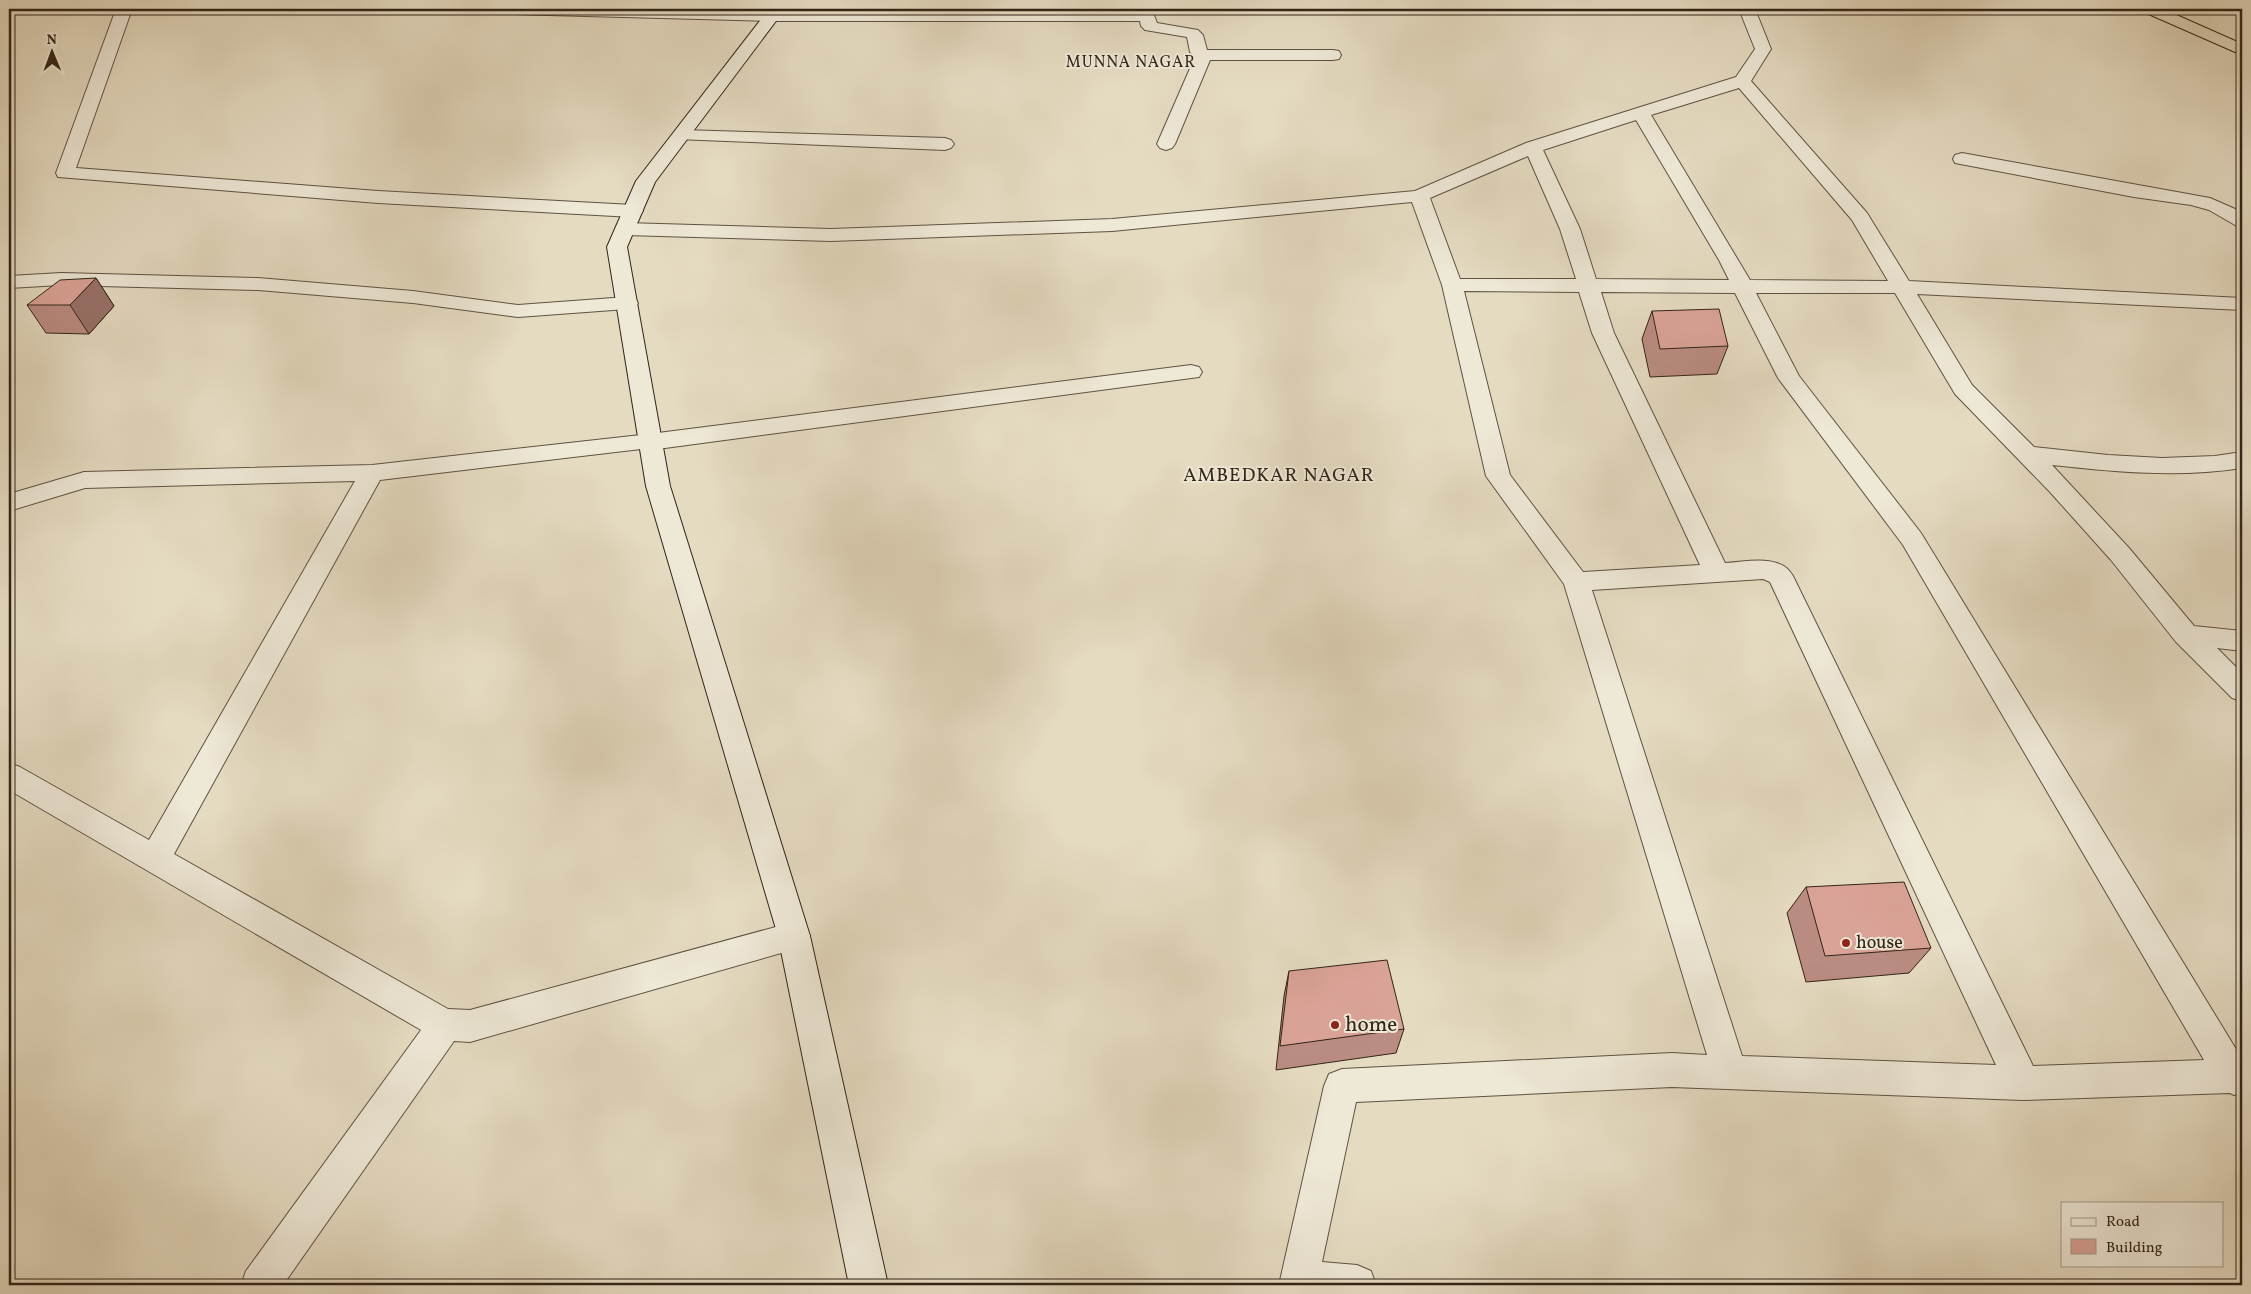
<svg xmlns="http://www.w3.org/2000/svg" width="2251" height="1294" font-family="Vollkorn,serif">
	<rect width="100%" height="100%" fill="#e5dbc1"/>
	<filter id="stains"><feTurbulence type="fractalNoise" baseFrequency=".004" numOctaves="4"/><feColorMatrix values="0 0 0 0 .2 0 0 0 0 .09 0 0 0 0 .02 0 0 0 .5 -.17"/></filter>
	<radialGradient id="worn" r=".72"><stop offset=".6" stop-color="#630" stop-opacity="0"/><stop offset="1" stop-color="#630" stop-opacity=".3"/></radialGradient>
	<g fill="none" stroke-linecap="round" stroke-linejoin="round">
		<g stroke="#5f5242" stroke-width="2">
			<path id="lane" d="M 1191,365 L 1199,367 L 1202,372 L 1199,377 L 650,450 L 642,447 L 638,442 L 642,437 L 650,434 Z"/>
		</g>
		<g stroke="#5f5242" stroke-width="2">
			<g id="street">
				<path d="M 116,9 L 132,9 L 76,168 L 378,191 L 633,205 L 640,207 L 643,211 L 640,215 L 633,217 L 378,203 L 58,177 L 56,173 Z"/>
				<path d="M 503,9 L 1143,11 L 1154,15 L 1157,23 L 1198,30 L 1203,35 L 1207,50 L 1333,50 L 1339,51 L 1341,55 L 1339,59 L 1333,60 L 1210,60 L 1175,144 L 1172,148 L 1166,150 L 1160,148 L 1157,144 L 1195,57 L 1190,52 L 1187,37 L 1145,30 L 1141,26 L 1140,21 L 772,21 L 511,14 L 505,12 Z"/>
				<path d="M 1739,9 L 1755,9 L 1771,49 L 1751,81 L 1867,213 L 1909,281 L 2242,298 L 2242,310 L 1917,294 L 1972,385 L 2034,447 L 2108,455 L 2162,458 L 2215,456 L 2242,452 L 2242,468 C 2178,478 2116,472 2052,465 L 2129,548 L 2194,626 L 2242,631 L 2242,651 L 2217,648 L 2242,673 L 2242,701 L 2232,698 L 2176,642 L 2111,560 L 2050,492 L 1955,394 L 1895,293 L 1756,293 L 1799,376 L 1921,533 L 2242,1059 L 2242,1093 L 2234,1095 L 2230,1093 L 2023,1100 L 1672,1087 L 1356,1102 L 1322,1262 L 1357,1265 L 1371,1271 L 1376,1285 L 1279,1285 L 1324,1086 L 1329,1074 L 1342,1069 L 1672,1053 L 1707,1055 L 1564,584 L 1486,476 L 1442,285 L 1412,202 L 1112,231 L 831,241 L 625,235 L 618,233 L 615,229 L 618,225 L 625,223 L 831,229 L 1112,219 L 1415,191 L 1526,143 L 1736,77 L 1755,49 ZM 1739,88 L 1852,220 L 1888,281 L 1750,280 L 1651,115 ZM 1636,120 L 1719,260 L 1729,280 L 1596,279 L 1580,229 L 1543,150 ZM 1528,156 L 1560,229 L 1576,279 L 1460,279 L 1430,198 ZM 1464,291 L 1579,292 L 1592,333 L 1700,565 L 1583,572 L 1510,475 ZM 1601,292 L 1735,293 L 1778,378 L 1903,545 L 2204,1060 L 2033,1066 L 1793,576 C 1780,553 1747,562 1725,563 L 1614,333 ZM 1763,579 L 1770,582 L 1996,1065 L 1742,1056 L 1592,590 Z"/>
				<path d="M 682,130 L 945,138 L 951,140 L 954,144 L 951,148 L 945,150 L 676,139 L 673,135 L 676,131 Z"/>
				<path d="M 1962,153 L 2210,198 L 2242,212 L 2242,227 L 2235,225 L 2209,210 L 2191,205 L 2134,197 L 1955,163 L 1953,159 L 1955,155 Z"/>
				<path d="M 61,273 L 258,278 L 413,291 L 518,305 L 627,297 L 635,298 L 638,303 L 635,308 L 627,309 L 518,317 L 413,303 L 258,290 L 61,285 L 9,288 L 9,276 Z"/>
				<path d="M 650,434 L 658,437 L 662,442 L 658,447 L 380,480 L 174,854 L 448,1009 L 470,1010 L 794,922 L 806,926 L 810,936 L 806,946 L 470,1042 L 454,1041 L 283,1285 L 241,1285 L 246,1271 L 421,1030 L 9,790 L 9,763 L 20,767 L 149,840 L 355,481 L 85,488 L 9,511 L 9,494 L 84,472 L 372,465 Z"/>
			</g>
		</g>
		<g stroke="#322418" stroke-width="2">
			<path id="secondary" d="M 769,9 L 785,9 L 655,182 L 627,247 L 670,486 L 810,936 L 888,1285 L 849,1285 L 778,936 L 646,486 L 607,247 L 636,181 Z"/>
		</g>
		<g stroke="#322418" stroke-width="2">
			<path id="highway" d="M 2142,9 L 2163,9 L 2242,44 L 2242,55 L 2144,12 Z"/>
		</g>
		<use href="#lane" fill="#eee8d7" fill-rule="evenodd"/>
		<use href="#street" fill="#eee8d7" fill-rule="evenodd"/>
		<use href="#secondary" fill="#eee8d7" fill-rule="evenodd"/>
		<use href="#highway" fill="#e5dbc1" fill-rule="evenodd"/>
	</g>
	<g fill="#bb8c82" stroke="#322418">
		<path d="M 96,278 L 114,306 L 89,334 L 46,333 L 27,305 Z"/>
		<path d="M 1652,311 L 1728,346 L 1717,374 L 1650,377 L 1642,339 Z"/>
		<path d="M 1806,887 L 1931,948 L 1909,973 L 1806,982 L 1787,913 Z"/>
		<path d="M 1289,971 L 1404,1029 L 1396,1053 L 1276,1070 L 1284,996 Z"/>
	</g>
	<path fill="#99726a" stroke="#322418" d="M 96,278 L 114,306 L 89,334 L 70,305 Z"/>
	<g fill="#daa397" stroke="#322418">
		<path d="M 96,278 L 70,305 L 27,305 L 60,280 Z"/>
		<path d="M 1719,309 L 1728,346 L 1660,349 L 1652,311 Z"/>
		<path d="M 1904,882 L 1931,948 L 1825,956 L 1806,887 Z"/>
		<path d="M 1387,960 L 1404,1029 L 1280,1046 L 1289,971 Z"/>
	</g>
	<g fill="#8f2418" stroke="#eee8d7" stroke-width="2">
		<circle cx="1846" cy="943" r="5"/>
		<circle cx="1335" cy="1025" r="5"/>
	</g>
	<g text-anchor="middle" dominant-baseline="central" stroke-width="4" stroke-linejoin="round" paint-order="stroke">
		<g font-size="16" letter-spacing="1" fill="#322418" stroke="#eee8d7">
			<text x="1131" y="63">MUNNA NAGAR</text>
		</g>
		<g font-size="18" fill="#322418" stroke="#eee8d7" text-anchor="start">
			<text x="1856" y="943">house</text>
		</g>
		<g font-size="19" letter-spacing="1" fill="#322418" stroke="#eee8d7">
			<text x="1279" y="476">AMBEDKAR NAGAR</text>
		</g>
		<g font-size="21" fill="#322418" stroke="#eee8d7" text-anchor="start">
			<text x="1345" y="1025">home</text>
		</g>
	</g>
	<rect width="2251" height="1294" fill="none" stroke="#e5dbc1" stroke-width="30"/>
	<rect x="10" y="10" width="2231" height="1274" fill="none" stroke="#322418" stroke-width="2.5"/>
	<rect x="15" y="15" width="2221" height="1264" fill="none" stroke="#322418"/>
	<rect x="2061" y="1202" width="162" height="65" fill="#eee8d7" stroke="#a39a8b"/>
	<rect x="2071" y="1218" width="25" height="8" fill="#eee8d7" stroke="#a39a8b"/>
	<text x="2106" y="1226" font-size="15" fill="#322418">Road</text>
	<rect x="2071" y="1239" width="25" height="15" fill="#daa397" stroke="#a39a8b"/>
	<text x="2106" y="1252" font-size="15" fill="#322418">Building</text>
	<g transform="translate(52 52) rotate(359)" stroke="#eee8d7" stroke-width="4" paint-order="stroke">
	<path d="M0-4L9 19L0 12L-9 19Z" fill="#322418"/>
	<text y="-8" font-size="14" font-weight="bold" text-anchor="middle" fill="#322418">N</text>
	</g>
	<rect width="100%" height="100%" filter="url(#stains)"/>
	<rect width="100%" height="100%" fill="url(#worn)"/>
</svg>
